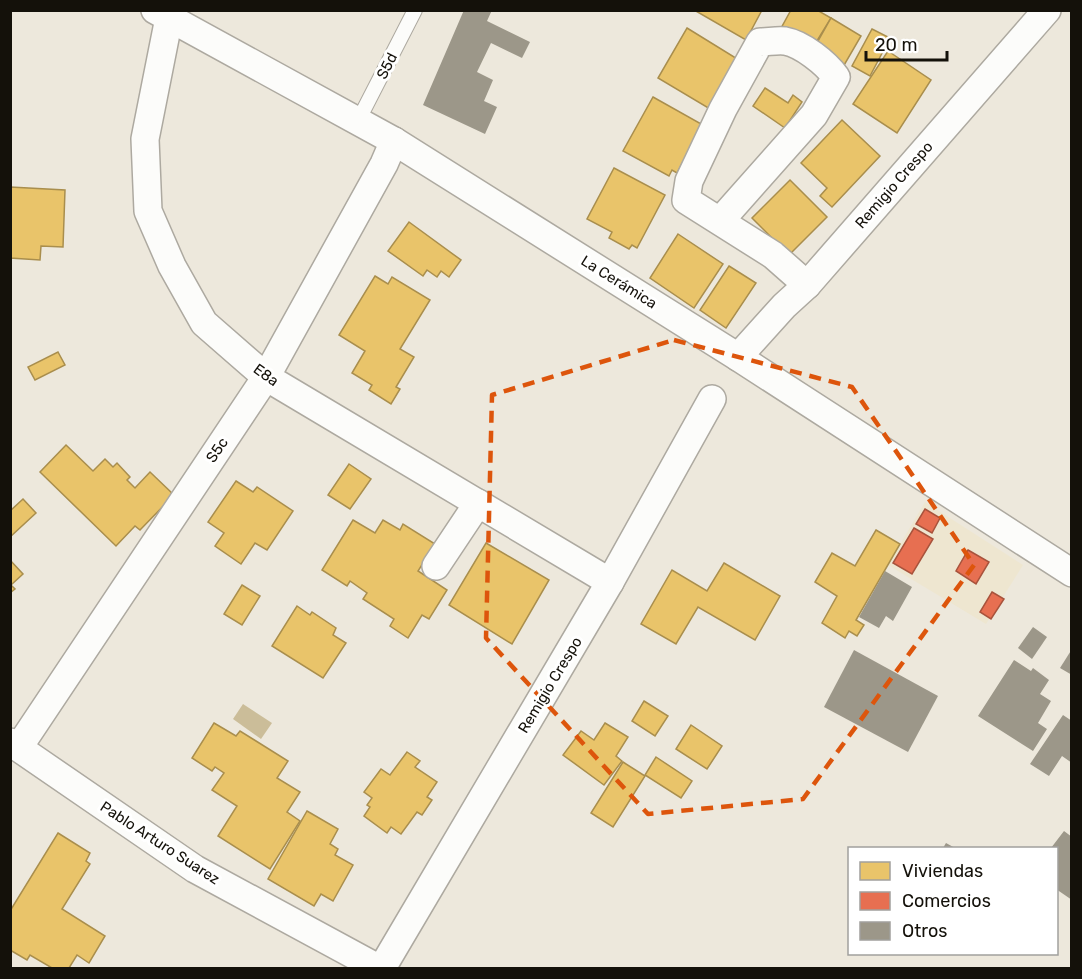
<svg xmlns="http://www.w3.org/2000/svg" width="1082" height="979" font-family="Rubik,sans-serif">
	<rect width="100%" height="100%" fill="#ede8dc"/>
	<path fill="#eee6d0" d="M 925,502 L 1023,565 L 986,624 L 888,565 Z"/>
	<path fill="#cbbd99" d="M 243,704 L 272,723 L 261,739 L 233,719 Z"/>
	<g fill="#e9c46a" stroke="#a98e4d" stroke-width="1.5">
		<path d="M 694,10 L 762,10 L 746,40 Z"/>
		<path d="M 791,10 L 817,10 L 831,18 L 812,49 L 780,30 Z"/>
		<path d="M 831,18 L 861,36 L 843,67 L 813,50 Z"/>
		<path d="M 687,28 L 739,60 L 710,109 L 658,78 Z"/>
		<path d="M 872,29 L 890,38 L 870,76 L 852,66 Z"/>
		<path d="M 888,51 L 931,80 L 897,133 L 853,104 Z"/>
		<path d="M 765,88 L 788,103 L 793,95 L 802,102 L 785,128 L 753,106 Z"/>
		<path d="M 653,97 L 703,125 L 677,173 L 672,170 L 669,176 L 623,151 Z"/>
		<path d="M 842,120 L 880,156 L 832,207 L 820,196 L 827,188 L 801,163 Z"/>
		<path d="M 614,168 L 665,195 L 637,248 L 632,245 L 629,249 L 609,238 L 612,232 L 587,219 Z"/>
		<path d="M 790,180 L 827,217 L 789,255 L 752,218 Z"/>
		<path d="M 10,187 L 65,190 L 63,247 L 41,246 L 40,260 L 10,258 Z"/>
		<path d="M 409,222 L 461,260 L 449,277 L 441,271 L 437,277 L 427,270 L 423,276 L 388,251 Z"/>
		<path d="M 678,234 L 723,264 L 694,308 L 650,278 Z"/>
		<path d="M 729,266 L 756,283 L 726,328 L 700,310 Z"/>
		<path d="M 375,276 L 388,284 L 392,277 L 430,300 L 400,349 L 414,357 L 396,387 L 400,389 L 391,404 L 369,390 L 372,385 L 352,373 L 365,351 L 339,335 Z"/>
		<path d="M 58,352 L 65,365 L 35,380 L 28,367 Z"/>
		<path d="M 66,445 L 93,471 L 105,459 L 113,467 L 117,463 L 130,477 L 127,480 L 135,488 L 150,472 L 174,495 L 140,530 L 135,526 L 116,546 L 40,472 Z"/>
		<path d="M 349,464 L 371,479 L 350,509 L 328,495 Z"/>
		<path d="M 236,481 L 253,492 L 257,487 L 293,511 L 267,550 L 255,543 L 241,564 L 215,546 L 224,533 L 208,522 Z"/>
		<path d="M 23,499 L 36,513 L 10,537 L 10,511 Z"/>
		<path d="M 353,520 L 375,533 L 383,520 L 400,530 L 403,524 L 435,544 L 418,571 L 447,590 L 429,619 L 422,615 L 408,638 L 390,626 L 394,619 L 363,599 L 367,593 L 350,581 L 347,586 L 322,570 Z"/>
		<path d="M 876,530 L 900,544 L 856,620 L 864,625 L 857,636 L 849,631 L 845,638 L 822,623 L 837,596 L 815,582 L 832,553 L 855,566 Z"/>
		<path d="M 486,543 L 549,580 L 512,644 L 449,605 Z"/>
		<path d="M 10,560 L 23,574 L 11,585 L 15,589 L 10,593 Z"/>
		<path d="M 724,563 L 780,596 L 755,640 L 698,607 L 676,644 L 641,624 L 672,570 L 707,591 Z"/>
		<path d="M 242,585 L 260,596 L 242,625 L 224,614 Z"/>
		<path d="M 297,606 L 310,615 L 312,612 L 336,628 L 333,635 L 346,643 L 323,678 L 272,646 Z"/>
		<path d="M 644,701 L 668,716 L 655,736 L 632,721 Z"/>
		<path d="M 214,723 L 236,736 L 240,731 L 288,761 L 277,778 L 300,792 L 287,812 L 300,821 L 270,869 L 218,836 L 237,806 L 212,790 L 224,773 L 215,767 L 212,771 L 192,758 Z"/>
		<path d="M 605,723 L 628,737 L 616,756 L 622,761 L 604,785 L 563,755 L 581,731 L 594,740 Z"/>
		<path d="M 691,725 L 722,746 L 707,769 L 676,749 Z"/>
		<path d="M 407,752 L 420,761 L 415,767 L 437,782 L 427,797 L 432,800 L 422,815 L 417,812 L 401,834 L 391,827 L 387,833 L 364,816 L 370,807 L 367,805 L 372,798 L 364,792 L 381,769 L 390,775 Z"/>
		<path d="M 656,757 L 692,781 L 681,798 L 645,775 Z"/>
		<path d="M 623,762 L 645,776 L 613,827 L 591,813 Z"/>
		<path d="M 307,811 L 338,829 L 330,844 L 338,849 L 335,855 L 353,865 L 333,901 L 321,894 L 314,906 L 268,879 Z"/>
		<path d="M 58,833 L 90,853 L 86,861 L 90,864 L 62,909 L 105,936 L 89,963 L 77,955 L 69,968 L 52,968 L 30,955 L 27,960 L 10,950 L 10,911 Z"/>
	</g>
	<g fill="#e76f51" stroke="#a8533c" stroke-width="1.5">
		<path d="M 925,509 L 940,518 L 932,533 L 916,524 Z"/>
		<path d="M 914,528 L 933,539 L 912,574 L 893,563 Z"/>
		<path d="M 968,550 L 989,562 L 976,584 L 956,571 Z"/>
		<path d="M 992,592 L 1004,599 L 991,619 L 980,612 Z"/>
	</g>
	<g fill="#9c9789">
		<path d="M 464,10 L 492,10 L 487,21 L 530,42 L 522,58 L 491,43 L 477,72 L 493,80 L 484,101 L 497,107 L 485,134 L 423,105 Z"/>
		<path d="M 885,571 L 912,587 L 893,621 L 886,616 L 879,628 L 859,617 Z"/>
		<path d="M 1033,627 L 1047,637 L 1032,659 L 1018,648 Z"/>
		<path d="M 1072,649 L 1072,675 L 1060,668 Z"/>
		<path d="M 854,650 L 938,696 L 908,752 L 824,707 Z"/>
		<path d="M 1014,660 L 1031,671 L 1033,668 L 1049,680 L 1040,694 L 1051,701 L 1038,723 L 1047,729 L 1033,751 L 978,716 Z"/>
		<path d="M 1063,715 L 1072,721 L 1072,763 L 1062,756 L 1049,776 L 1030,764 Z"/>
		<path d="M 1064,831 L 1072,837 L 1072,900 L 1056,889 L 1056,848 L 1051,848 Z"/>
		<path d="M 946,843 L 955,848 L 943,848 Z"/>
	</g>
	<g fill="none" stroke-linecap="round" stroke-linejoin="round">
		<g stroke="#ada9a0" stroke-width="16">
			<path id="lane" d="M 358,121 L 415,10"/>
		</g>
		<g stroke="#ada9a0" stroke-width="30">
			<g id="street">
				<path d="M 155,10 L 394,141 L 738,357 L 1072,573"/>
				<path d="M 169,18 L 145,139 L 148,211 L 172,266 L 204,323 L 266,377 L 610,582"/>
				<path d="M 720,221 L 814,115 L 836,77 C 826,63 802,44 785,41 C 777,40 768,42 760,42 L 723,109 L 689,181 L 686,200 L 773,255 L 807,285"/>
				<path d="M 738,357 L 784,306 L 807,285 L 1047,10"/>
				<path d="M 436,566 L 478,503"/>
				<path d="M 10,742 L 195,869 L 378,968"/>
				<path d="M 19,747 L 266,377 L 384,164 L 394,141"/>
				<path d="M 382,968 L 610,582 L 712,399"/>
			</g>
		</g>
		<use href="#lane" stroke="#fcfcfa" stroke-width="14"/>
		<use href="#street" stroke="#fcfcfa" stroke-width="27"/>
	</g>
	<path fill="none" stroke="#dd550c" stroke-width="4.5" stroke-dasharray="12 8" stroke-linejoin="round" d="M 674,340 L 852,387 L 974,565 L 803,799 L 648,814 L 486,638 L 492,395 Z"/>
	<g text-anchor="middle" dominant-baseline="central" stroke-width="6" stroke-linejoin="round" paint-order="stroke">
		<g font-size="15" fill="#14110a" stroke="#fff">
			<text transform="translate(387 66) rotate(-63)">S5d</text>
			<text transform="translate(894 185) rotate(-49)">Remigio Crespo</text>
			<text transform="translate(619 282) rotate(32)">La Cerámica</text>
			<text transform="translate(266 375) rotate(36)">E8a</text>
			<text transform="translate(217 450) rotate(-56)">S5c</text>
			<text transform="translate(550 685) rotate(-59)">Remigio Crespo</text>
			<text transform="translate(160 843) rotate(33)">Pablo Arturo Suarez</text>
		</g>
	</g>
	<rect width="1082" height="979" fill="none" stroke="#14110a" stroke-width="24"/>
	<rect x="848" y="847" width="210" height="108" fill="#ffffff" stroke="#a1a09d" stroke-width="1.5"/>
	<rect x="860" y="862" width="30" height="18" fill="#e9c46a" stroke="#a1a09d" stroke-width="1.5"/>
	<text x="902" y="877" font-size="18" fill="#14110a">Viviendas</text>
	<rect x="860" y="892" width="30" height="18" fill="#e76f51" stroke="#a1a09d" stroke-width="1.5"/>
	<text x="902" y="907" font-size="18" fill="#14110a">Comercios</text>
	<rect x="860" y="922" width="30" height="18" fill="#9c9789" stroke="#a1a09d" stroke-width="1.5"/>
	<text x="902" y="937" font-size="18" fill="#14110a">Otros</text>
	<path d="M866 51v9h81v-9" fill="none" stroke="#14110a" stroke-width="3"/>
	<text x="875" y="51" font-size="18" fill="#14110a" stroke="#ffffff" stroke-width="4.5" paint-order="stroke">20 m</text>
</svg>
